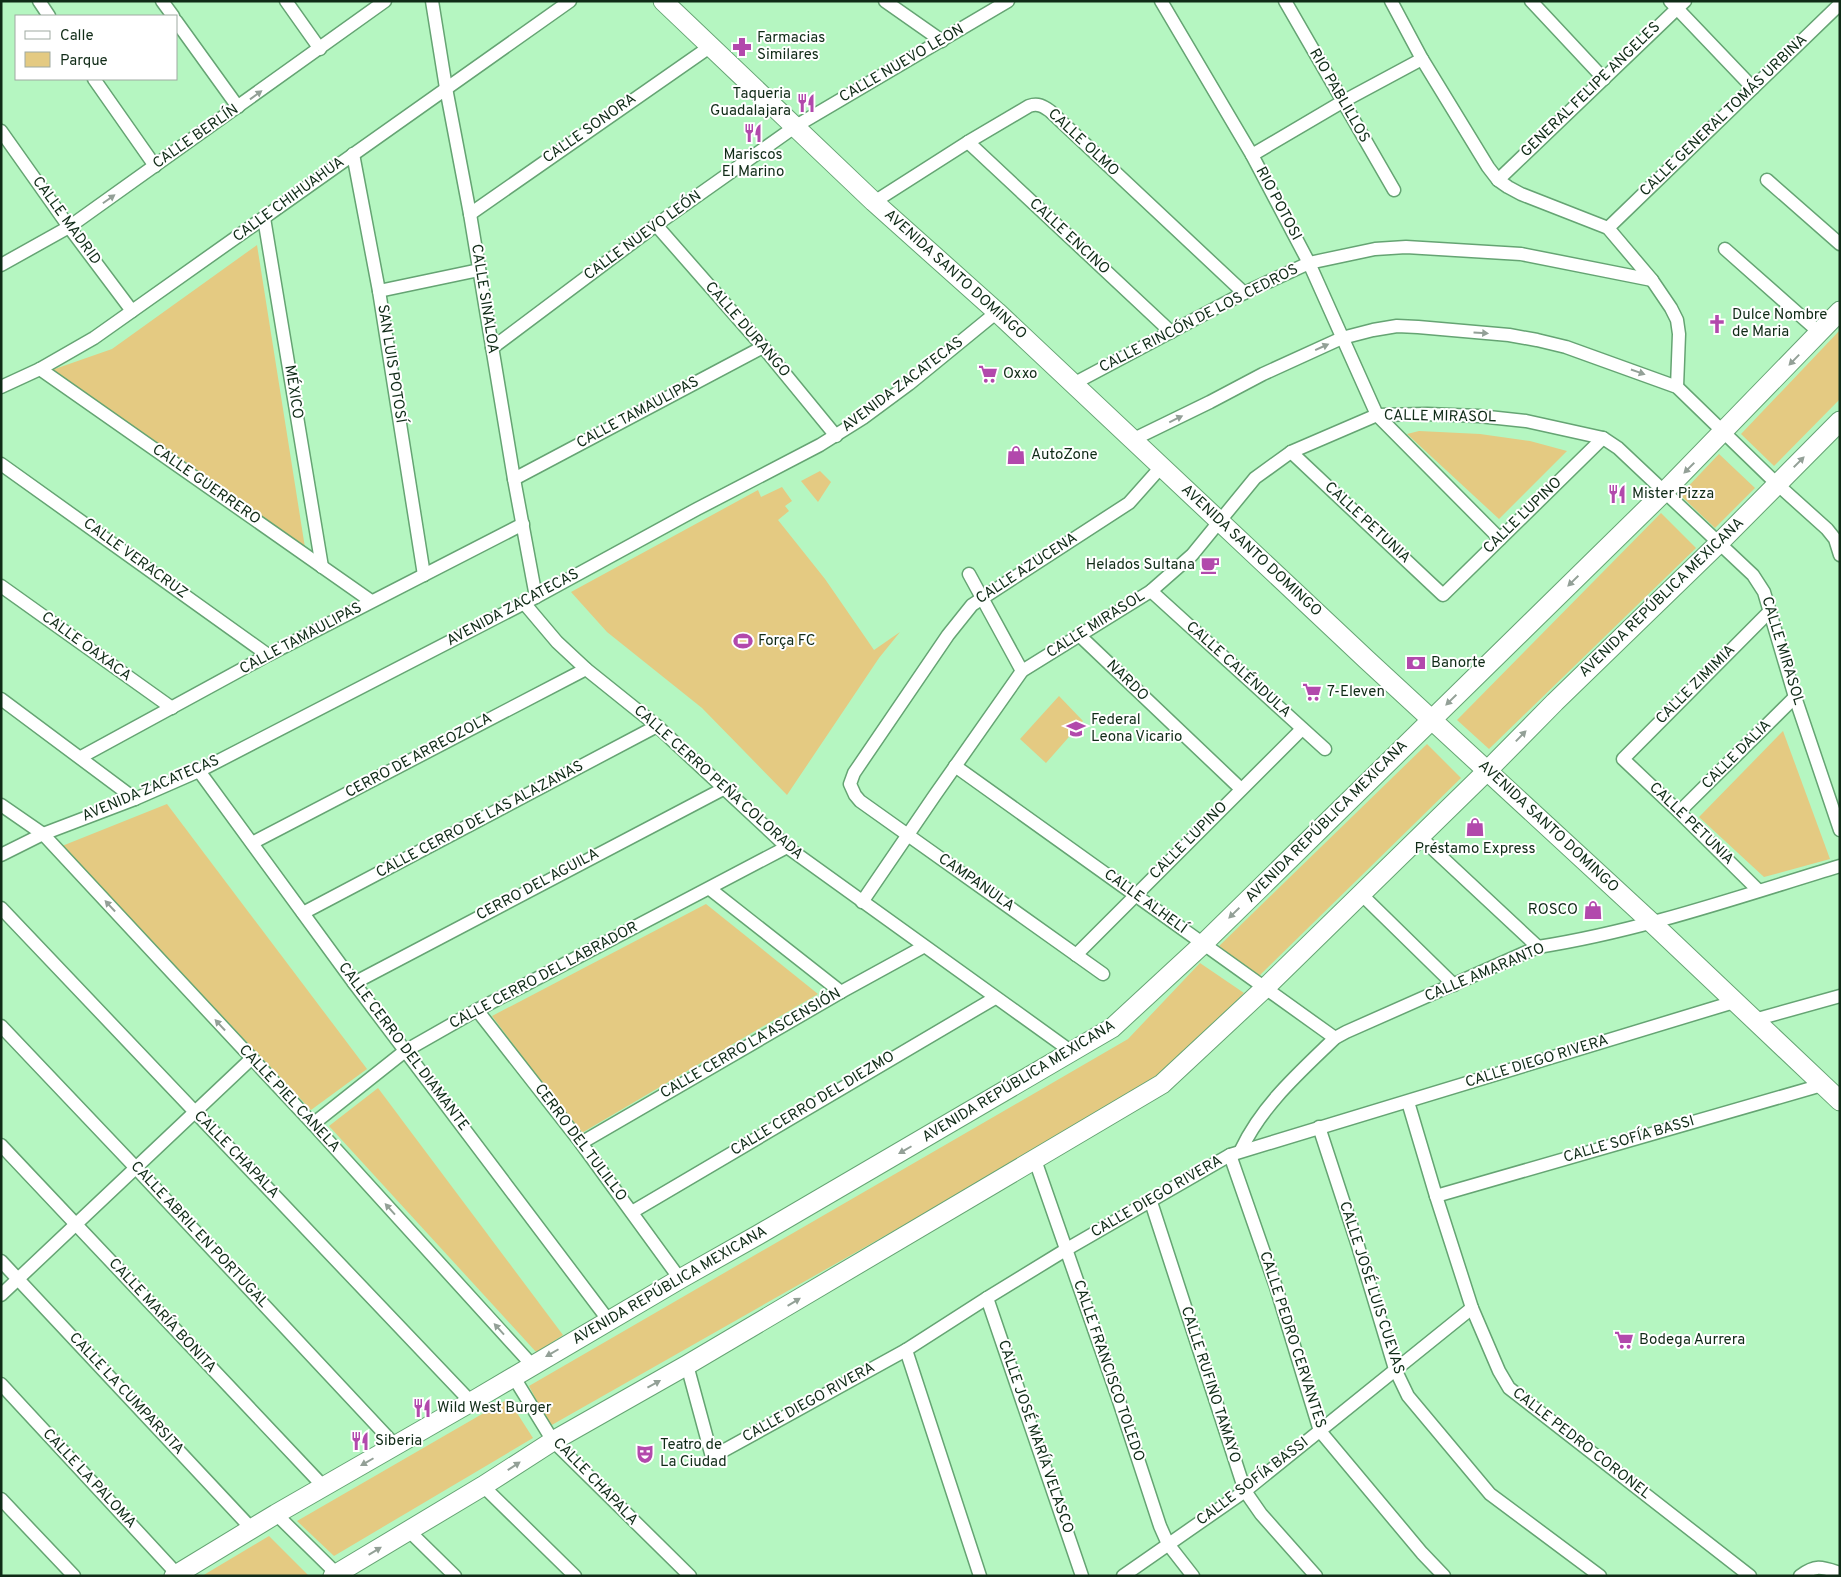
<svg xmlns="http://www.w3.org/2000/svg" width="1841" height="1577" font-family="Overpass,sans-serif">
	<rect width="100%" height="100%" fill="#b5f6c1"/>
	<g fill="#e4ca82">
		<path d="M 257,245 L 306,554 L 49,371 L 112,349 Z"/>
		<path d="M 1840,330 L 1840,399 L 1774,466 L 1741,434 Z"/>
		<path d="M 1419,431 L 1480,434 L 1530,441 L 1567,451 L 1499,519 L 1407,434 Z"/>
		<path d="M 1719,454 L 1755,488 L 1715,528 L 1680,495 Z"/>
		<path d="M 820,471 L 831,482 L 818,502 L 801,481 Z"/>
		<path d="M 782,487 L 792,501 L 785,506 L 789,511 L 778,520 L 825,579 L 874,650 L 900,632 L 879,658 L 787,795 L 702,708 L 607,632 L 571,592 L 758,490 L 761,497 Z"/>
		<path d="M 1661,513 L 1696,548 L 1489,749 L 1457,720 Z"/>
		<path d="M 1059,696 L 1083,721 L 1046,763 L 1020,739 Z"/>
		<path d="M 1783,731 L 1830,859 L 1764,877 L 1699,817 Z"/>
		<path d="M 1427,744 L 1461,778 L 1257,978 L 1216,949 Z"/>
		<path d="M 167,804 L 367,1069 L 311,1110 L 62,846 Z"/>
		<path d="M 706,904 L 818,994 L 580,1134 L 492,1016 Z"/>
		<path d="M 1200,963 L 1244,993 L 1154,1083 L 550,1426 L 529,1386 L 1128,1039 Z"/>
		<path d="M 378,1088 L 563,1335 L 537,1353 L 329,1126 Z"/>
		<path d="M 508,1399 L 533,1438 L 334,1556 L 297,1521 Z"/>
		<path d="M 269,1536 L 308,1575 L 202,1576 Z"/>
	</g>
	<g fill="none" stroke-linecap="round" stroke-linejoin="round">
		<g stroke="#65a473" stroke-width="15">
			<g id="street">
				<path d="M 39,1 L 49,16"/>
				<path d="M 162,1 L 173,16"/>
				<path d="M 286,1 L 320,49"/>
				<path d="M 432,1 L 446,88 L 470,214 L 514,479 L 536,597"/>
				<path d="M 885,1 L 942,41"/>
				<path d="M 1161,1 L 1252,155 L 1309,263 L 1377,415 L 1500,539"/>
				<path d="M 1285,1 L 1394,190"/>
				<path d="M 1391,1 L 1422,59 L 1488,167 L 1498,180 L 1508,187 L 1521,194 L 1608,228 L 1652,280 L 1671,308 L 1677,320 L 1679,334 L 1677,387"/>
				<path d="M 1531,1 L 1604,79"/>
				<path d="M 1670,1 L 1753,88"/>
				<path d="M 176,21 L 238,107"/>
				<path d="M 94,79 L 155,166"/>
				<path d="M 1,131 L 69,227 L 132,311"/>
				<path d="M 968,142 L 1171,332"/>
				<path d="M 353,154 L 379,291 L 424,575"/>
				<path d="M 1252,155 L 1342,102 L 1422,59"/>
				<path d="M 1498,180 L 1685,1"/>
				<path d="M 1767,180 L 1840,244"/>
				<path d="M 874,202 L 968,142 L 1029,106 C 1038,103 1043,106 1050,111 L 1244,293"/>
				<path d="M 470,214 L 711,46"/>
				<path d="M 264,218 L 322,567"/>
				<path d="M 656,225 L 763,347 L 836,436"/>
				<path d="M 1608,228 L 1840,4"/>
				<path d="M 1725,249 L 1820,333"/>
				<path d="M 1,265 L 69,227 L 385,1"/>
				<path d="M 379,291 L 479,270"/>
				<path d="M 492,348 L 656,225 L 796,126 L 1008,1"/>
				<path d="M 40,369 L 371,601"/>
				<path d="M 1073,384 L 1244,293 L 1309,263 L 1375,249 L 1406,247 L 1521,254 L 1652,280"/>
				<path d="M 1,387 L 40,369 L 94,338 L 570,1"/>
				<path d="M 1132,440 L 1210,402 L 1263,374 L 1342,338 L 1373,330 L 1397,326 L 1418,327 L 1509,335 L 1537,340 L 1566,347 L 1677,387 L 1777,484 L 1827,529 L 1835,539 L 1840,555"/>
				<path d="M 1291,452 L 1443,595 L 1603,438"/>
				<path d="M 1,464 L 268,655"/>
				<path d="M 514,479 L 763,347"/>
				<path d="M 969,574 L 1022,671"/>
				<path d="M 1,586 L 172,708"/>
				<path d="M 1151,591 L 1325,749"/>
				<path d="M 524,603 L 557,642 L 586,669 L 657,726 L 787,847 L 1072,1052"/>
				<path d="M 1079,635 L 1241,789"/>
				<path d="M 1,699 L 135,799"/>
				<path d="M 81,757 L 268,655 L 523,524"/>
				<path d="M 955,766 L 1335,1038"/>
				<path d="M 199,771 L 354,983 L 609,1321"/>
				<path d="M 1,805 L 43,834 L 313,1124 L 532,1365"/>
				<path d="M 1679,812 L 1795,697"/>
				<path d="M 1419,836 L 1538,947"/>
				<path d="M 252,843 L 586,669"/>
				<path d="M 1,855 L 43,834 L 135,799 L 199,771 L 536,597 L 697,509 L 820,445 L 863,418 L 909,384 L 997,312"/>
				<path d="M 710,889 L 841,992"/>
				<path d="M 1758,890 L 1679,812 L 1623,759 L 1770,611"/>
				<path d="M 1361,894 L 1454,985"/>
				<path d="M 862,902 L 935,795 L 1022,671 L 1151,591 L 1192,555 L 1255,478 L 1291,452 L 1377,415 L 1427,414 L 1479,416 L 1526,421 L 1603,438 L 1618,448 L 1753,575 L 1764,592 L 1795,697 L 1840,830"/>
				<path d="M 1,908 L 471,1402"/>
				<path d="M 303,913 L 657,726"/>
				<path d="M 1076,955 L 1302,729"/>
				<path d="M 1103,974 L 860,801 L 855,795 L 850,784 L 854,773 L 948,635 L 972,605 L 1129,503 L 1161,467"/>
				<path d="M 354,983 L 723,789"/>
				<path d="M 477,1010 L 581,1143 L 680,1279"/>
				<path d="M 1754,1020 L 1840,996"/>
				<path d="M 1,1026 L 136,1168 L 395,1445"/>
				<path d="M 1408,1102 L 1436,1196 L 1472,1308 L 1499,1371 L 1509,1388 L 1750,1576"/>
				<path d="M 313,1124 L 405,1051 L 477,1010 L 787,847"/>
				<path d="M 1319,1127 L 1358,1246 L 1395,1369 L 1408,1396 L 1490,1494 L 1600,1576"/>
				<path d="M 581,1143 L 841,992 L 923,947"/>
				<path d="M 1,1145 L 323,1486"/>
				<path d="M 1241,1150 C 1262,1105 1300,1072 1335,1038 L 1346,1032 L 1538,947 C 1641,931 1741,896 1840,866"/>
				<path d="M 1230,1155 L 1276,1287 L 1320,1431 L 1422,1553 L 1444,1576"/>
				<path d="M 1035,1160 L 1118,1398 L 1160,1526 L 1168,1544 L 1193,1576"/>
				<path d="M 1436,1196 L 1822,1085"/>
				<path d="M 1151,1202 L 1245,1491 L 1261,1514 L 1316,1576"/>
				<path d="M 632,1212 L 995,998"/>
				<path d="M 1,1261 L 251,1528"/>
				<path d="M 1,1295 L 251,1059"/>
				<path d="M 987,1298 L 1082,1576"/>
				<path d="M 906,1350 L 980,1576"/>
				<path d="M 687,1365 L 712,1457 L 906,1350 L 987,1298 L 1067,1249 L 1230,1155 L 1734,1002"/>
				<path d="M 513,1376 L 553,1441 L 690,1576"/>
				<path d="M 1,1384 L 177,1574"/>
				<path d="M 483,1486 L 575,1576"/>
				<path d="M 1,1499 L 74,1576"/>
				<path d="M 276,1514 L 339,1576"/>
				<path d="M 409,1531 L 455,1576"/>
				<path d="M 1123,1576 L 1245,1491 L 1472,1308"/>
				<path d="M 1800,1576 C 1816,1564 1822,1567 1840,1573"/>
			</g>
		</g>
		<g stroke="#65a473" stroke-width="21">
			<g id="secondary">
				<path d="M 663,1 L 874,202 L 997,312 L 1367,660 L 1651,922 L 1840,1101"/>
				<path d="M 174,1576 L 276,1514 L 471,1402 L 680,1279 L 758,1235 L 1112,1028 L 1203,944 L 1664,492 L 1840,311"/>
				<path d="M 333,1576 L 483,1486 L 553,1441 L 687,1365 L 1162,1084 L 1265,988 L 1487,771 L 1555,702 L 1719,543 L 1840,421"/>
			</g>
		</g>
		<use href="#street" stroke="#fff" stroke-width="12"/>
		<use href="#secondary" stroke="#fff" stroke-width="19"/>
	</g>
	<defs><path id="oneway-solid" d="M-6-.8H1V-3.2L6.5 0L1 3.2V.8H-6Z" transform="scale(1.25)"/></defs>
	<g fill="#93a097">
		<use href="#oneway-solid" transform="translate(256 95) rotate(-36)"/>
		<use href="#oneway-solid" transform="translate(109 199) rotate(-35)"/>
		<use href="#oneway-solid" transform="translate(1481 333) rotate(4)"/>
		<use href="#oneway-solid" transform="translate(1322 347) rotate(-24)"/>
		<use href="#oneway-solid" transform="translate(1794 360) rotate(134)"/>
		<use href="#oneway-solid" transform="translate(1638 372) rotate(19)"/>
		<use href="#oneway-solid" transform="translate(1176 419) rotate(-26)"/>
		<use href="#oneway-solid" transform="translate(1799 462) rotate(-45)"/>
		<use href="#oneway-solid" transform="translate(1689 468) rotate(135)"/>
		<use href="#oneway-solid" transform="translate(1573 581) rotate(136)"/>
		<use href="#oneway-solid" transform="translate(1451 700) rotate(136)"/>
		<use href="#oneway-solid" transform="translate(1521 736) rotate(-46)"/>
		<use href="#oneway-solid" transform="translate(110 906) rotate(-133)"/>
		<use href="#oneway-solid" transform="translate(1234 913) rotate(136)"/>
		<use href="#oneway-solid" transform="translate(220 1025) rotate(-133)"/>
		<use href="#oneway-solid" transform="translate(905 1150) rotate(150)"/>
		<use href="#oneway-solid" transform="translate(390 1209) rotate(-132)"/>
		<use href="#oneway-solid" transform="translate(794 1302) rotate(-31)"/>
		<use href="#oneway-solid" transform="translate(499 1329) rotate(-132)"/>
		<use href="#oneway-solid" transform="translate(552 1353) rotate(150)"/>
		<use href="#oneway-solid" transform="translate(654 1384) rotate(-29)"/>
		<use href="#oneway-solid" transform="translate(367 1462) rotate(150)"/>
		<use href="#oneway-solid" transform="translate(514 1466) rotate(-33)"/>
		<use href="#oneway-solid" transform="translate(375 1551) rotate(-31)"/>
	</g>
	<defs>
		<g id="pharmacy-bare" transform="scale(1.5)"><path d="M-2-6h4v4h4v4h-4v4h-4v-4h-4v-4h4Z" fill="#b249ac" stroke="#fff" stroke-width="2.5" paint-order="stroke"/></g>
		<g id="restaurant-bare" transform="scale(1.5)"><path d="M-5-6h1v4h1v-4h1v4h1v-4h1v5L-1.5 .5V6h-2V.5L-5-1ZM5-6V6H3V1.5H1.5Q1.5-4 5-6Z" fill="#b249ac" stroke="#fff" stroke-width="2.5" paint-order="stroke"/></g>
		<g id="church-bare" transform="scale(1.5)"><path d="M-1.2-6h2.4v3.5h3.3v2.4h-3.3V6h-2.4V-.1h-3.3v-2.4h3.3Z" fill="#b249ac" stroke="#fff" stroke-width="2.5" paint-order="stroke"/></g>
		<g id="supermarket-bare" transform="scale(1.5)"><path d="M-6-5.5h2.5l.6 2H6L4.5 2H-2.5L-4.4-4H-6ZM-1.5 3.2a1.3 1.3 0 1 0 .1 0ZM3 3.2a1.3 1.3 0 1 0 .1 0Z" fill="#b249ac" stroke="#fff" stroke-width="2.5" paint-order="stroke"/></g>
		<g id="shop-bare" transform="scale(1.5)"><path d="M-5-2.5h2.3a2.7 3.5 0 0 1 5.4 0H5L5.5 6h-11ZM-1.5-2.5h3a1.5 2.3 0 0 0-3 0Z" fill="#b249ac" stroke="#fff" stroke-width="2.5" paint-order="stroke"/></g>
		<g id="cafe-bare" transform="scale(1.5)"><path d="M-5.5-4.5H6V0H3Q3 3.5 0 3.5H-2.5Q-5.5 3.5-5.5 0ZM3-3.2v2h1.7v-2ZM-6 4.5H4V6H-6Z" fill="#b249ac" stroke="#fff" stroke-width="2.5" paint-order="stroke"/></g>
		<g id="stadium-bare" transform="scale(1.5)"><path d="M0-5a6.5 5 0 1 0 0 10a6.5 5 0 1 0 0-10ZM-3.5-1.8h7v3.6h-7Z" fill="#b249ac" stroke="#fff" stroke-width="2.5" paint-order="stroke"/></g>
		<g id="bank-bare" transform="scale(1.5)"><path d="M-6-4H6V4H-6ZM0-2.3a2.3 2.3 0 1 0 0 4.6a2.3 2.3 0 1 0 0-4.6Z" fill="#b249ac" stroke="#fff" stroke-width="2.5" paint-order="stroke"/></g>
		<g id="school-bare" transform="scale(1.5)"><path d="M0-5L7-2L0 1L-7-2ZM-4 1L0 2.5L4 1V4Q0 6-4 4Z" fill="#b249ac" stroke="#fff" stroke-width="2.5" paint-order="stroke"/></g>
		<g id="theatre-bare" transform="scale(1.5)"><path d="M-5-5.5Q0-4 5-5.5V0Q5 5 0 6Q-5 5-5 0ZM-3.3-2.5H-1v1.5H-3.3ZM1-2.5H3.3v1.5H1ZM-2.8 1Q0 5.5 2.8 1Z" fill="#b249ac" stroke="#fff" stroke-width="2.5" paint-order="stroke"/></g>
	</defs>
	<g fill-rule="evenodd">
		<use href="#pharmacy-bare" x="742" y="47"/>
		<use href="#restaurant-bare" x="806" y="103"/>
		<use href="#restaurant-bare" x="753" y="133"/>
		<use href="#church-bare" x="1717" y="324"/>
		<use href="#supermarket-bare" x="988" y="374"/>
		<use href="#shop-bare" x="1016" y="455"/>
		<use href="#restaurant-bare" x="1617" y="494"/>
		<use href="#cafe-bare" x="1210" y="565"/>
		<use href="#stadium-bare" x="743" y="641"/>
		<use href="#bank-bare" x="1416" y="663"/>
		<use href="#supermarket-bare" x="1312" y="692"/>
		<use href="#school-bare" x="1076" y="729"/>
		<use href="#shop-bare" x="1475" y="827"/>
		<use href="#shop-bare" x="1593" y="910"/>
		<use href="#supermarket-bare" x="1624" y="1340"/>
		<use href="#restaurant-bare" x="422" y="1408"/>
		<use href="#restaurant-bare" x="360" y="1441"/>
		<use href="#theatre-bare" x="645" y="1454"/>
	</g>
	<g text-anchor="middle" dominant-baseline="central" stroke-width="4" stroke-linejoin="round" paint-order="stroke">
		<g font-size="15" fill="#102b17" stroke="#fff" text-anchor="start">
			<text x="757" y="38">Farmacias<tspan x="757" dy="17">Similares</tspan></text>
			<text x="791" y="94" text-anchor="end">Taqueria<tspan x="791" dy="17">Guadalajara</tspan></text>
			<text x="753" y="155" text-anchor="middle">Mariscos<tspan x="753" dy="17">El Marino</tspan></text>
			<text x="1732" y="315">Dulce Nombre<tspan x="1732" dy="17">de Maria</tspan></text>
			<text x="1003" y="374">Oxxo</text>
			<text x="1031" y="455">AutoZone</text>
			<text x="1632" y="494">Mister Pizza</text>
			<text x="1195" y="565" text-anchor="end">Helados Sultana</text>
			<text x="758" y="641">Força FC</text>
			<text x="1431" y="663">Banorte</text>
			<text x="1327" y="692">7-Eleven</text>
			<text x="1091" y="720">Federal<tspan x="1091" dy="17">Leona Vicario</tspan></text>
			<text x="1475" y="849" text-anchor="middle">Préstamo Express</text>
			<text x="1578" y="910" text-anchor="end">ROSCO</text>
			<text x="1639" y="1340">Bodega Aurrera</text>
			<text x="437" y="1408">Wild West Burger</text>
			<text x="375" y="1441">Siberia</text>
			<text x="660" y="1445">Teatro de<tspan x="660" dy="17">La Ciudad</tspan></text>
		</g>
		<g font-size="15" fill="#102b17" stroke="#fff">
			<text transform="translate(902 64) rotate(-30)">CALLE NUEVO LEON</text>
			<text transform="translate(1591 90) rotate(-44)">GENERAL FELIPE ANGELES</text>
			<text transform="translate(1339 96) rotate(60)">RIO PABLILLOS</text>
			<text transform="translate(1724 116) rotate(-44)">CALLE GENERAL TOMÁS URBINA</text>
			<text transform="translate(590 129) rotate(-35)">CALLE SONORA</text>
			<text transform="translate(196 137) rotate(-35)">CALLE BERLÍN</text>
			<text transform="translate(1083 143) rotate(43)">CALLE OLMO</text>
			<text transform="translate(289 200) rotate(-36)">CALLE CHIHUAHUA</text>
			<text transform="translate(1278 204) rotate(62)">RIO POTOSI</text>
			<text transform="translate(66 221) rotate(54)">CALLE MADRID</text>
			<text transform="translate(643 236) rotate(-36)">CALLE NUEVO LEÓN</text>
			<text transform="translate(1069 237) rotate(43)">CALLE ENCINO</text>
			<text transform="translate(955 275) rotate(42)">AVENIDA SANTO DOMINGO</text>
			<text transform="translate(484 299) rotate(81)">CALLE SINALOA</text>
			<text transform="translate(1199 319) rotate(-27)">CALLE RINCÓN DE LOS CEDROS</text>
			<text transform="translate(747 330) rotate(49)">CALLE DURANGO</text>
			<text transform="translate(391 364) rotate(81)">SAN LUIS POTOSÍ</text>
			<text transform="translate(903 385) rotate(-37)">AVENIDA ZACATECAS</text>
			<text transform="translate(293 392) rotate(81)">MÉXICO</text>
			<text transform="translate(638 413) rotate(-28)">CALLE TAMAULIPAS</text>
			<text transform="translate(1440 417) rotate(1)">CALLE MIRASOL</text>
			<text transform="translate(206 485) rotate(35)">CALLE GUERRERO</text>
			<text transform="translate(1523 516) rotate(-44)">CALLE LUPINO</text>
			<text transform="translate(1367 523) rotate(43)">CALLE PETUNIA</text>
			<text transform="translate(1251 551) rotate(43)">AVENIDA SANTO DOMINGO</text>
			<text transform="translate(135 559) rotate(36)">CALLE VERACRUZ</text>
			<text transform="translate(1027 569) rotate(-33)">CALLE AZUCENA</text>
			<text transform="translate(1662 598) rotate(-44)">AVENIDA REPÚBLICA MEXICANA</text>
			<text transform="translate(513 608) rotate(-28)">AVENIDA ZACATECAS</text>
			<text transform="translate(1096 625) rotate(-32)">CALLE MIRASOL</text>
			<text transform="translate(301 639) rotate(-28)">CALLE TAMAULIPAS</text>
			<text transform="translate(86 647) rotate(36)">CALLE OAXACA</text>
			<text transform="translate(1782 651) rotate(73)">CALLE MIRASOL</text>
			<text transform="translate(1238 670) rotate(42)">CALLE CALÉNDULA</text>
			<text transform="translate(1127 681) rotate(44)">NARDO</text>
			<text transform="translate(1696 685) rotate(-45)">CALLE ZIMIMIA</text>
			<text transform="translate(1737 755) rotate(-45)">CALLE DALIA</text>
			<text transform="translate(419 756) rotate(-28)">CERRO DE ARREOZOLA</text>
			<text transform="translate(718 783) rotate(42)">CALLE CERRO PEÑA COLORADA</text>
			<text transform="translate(151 789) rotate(-23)">AVENIDA ZACATECAS</text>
			<text transform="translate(480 820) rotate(-28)">CALLE CERRO DE LAS ALAZANAS</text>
			<text transform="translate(1327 822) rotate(-45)">AVENIDA REPÚBLICA MEXICANA</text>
			<text transform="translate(1691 824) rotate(44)">CALLE PETUNIA</text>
			<text transform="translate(1548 827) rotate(43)">AVENIDA SANTO DOMINGO</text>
			<text transform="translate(1189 841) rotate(-45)">CALLE LUPINO</text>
			<text transform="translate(976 883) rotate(35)">CAMPANULA</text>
			<text transform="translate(538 885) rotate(-28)">CERRO DEL AGUILA</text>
			<text transform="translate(1145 902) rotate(36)">CALLE ALHELÍ</text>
			<text transform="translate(1485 973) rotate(-23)">CALLE AMARANTO</text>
			<text transform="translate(544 976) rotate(-28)">CALLE CERRO DEL LABRADOR</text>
			<text transform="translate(751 1044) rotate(-30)">CALLE CERRO LA ASCENSIÓN</text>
			<text transform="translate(403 1047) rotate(53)">CALLE CERRO DEL DIAMANTE</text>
			<text transform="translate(1537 1062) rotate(-17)">CALLE DIEGO RIVERA</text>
			<text transform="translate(1019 1082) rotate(-31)">AVENIDA REPÚBLICA MEXICANA</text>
			<text transform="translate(289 1099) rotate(47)">CALLE PIEL CANELA</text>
			<text transform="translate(813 1104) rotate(-31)">CALLE CERRO DEL DIEZMO</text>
			<text transform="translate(1629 1140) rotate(-16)">CALLE SOFÍA BASSI</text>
			<text transform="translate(580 1143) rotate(53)">CERRO DEL TULILLO</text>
			<text transform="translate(236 1155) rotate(46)">CALLE CHAPALA</text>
			<text transform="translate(1157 1197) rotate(-30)">CALLE DIEGO RIVERA</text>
			<text transform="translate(199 1235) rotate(47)">CALLE ABRIL EN PORTUGAL</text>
			<text transform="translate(670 1286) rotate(-30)">AVENIDA REPÚBLICA MEXICANA</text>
			<text transform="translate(1371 1288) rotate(72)">CALLE JOSÉ LUIS CUEVAS</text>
			<text transform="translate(162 1316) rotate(47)">CALLE MARÍA BONITA</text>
			<text transform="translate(1292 1340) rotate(72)">CALLE PEDRO CERVANTES</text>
			<text transform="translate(1108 1371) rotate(71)">CALLE FRANCISCO TOLEDO</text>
			<text transform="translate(1210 1385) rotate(72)">CALLE RUFINO TAMAYO</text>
			<text transform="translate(126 1394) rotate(47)">CALLE LA CUMPARSITA</text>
			<text transform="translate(809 1403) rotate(-29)">CALLE DIEGO RIVERA</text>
			<text transform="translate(1035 1437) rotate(71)">CALLE JOSÉ MARÍA VELASCO</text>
			<text transform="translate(1581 1444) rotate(38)">CALLE PEDRO CORONEL</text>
			<text transform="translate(89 1479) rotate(47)">CALLE LA PALOMA</text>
			<text transform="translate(595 1482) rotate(46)">CALLE CHAPALA</text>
			<text transform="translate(1253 1482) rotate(-37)">CALLE SOFÍA BASSI</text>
		</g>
	</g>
	<rect width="1841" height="1577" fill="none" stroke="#102b17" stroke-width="5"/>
	<rect x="15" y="15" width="162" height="65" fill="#ffffff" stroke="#9faaa2"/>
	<rect x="25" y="31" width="25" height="8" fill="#ffffff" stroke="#9faaa2"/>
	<text x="60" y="40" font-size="15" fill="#102b17">Calle</text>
	<rect x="25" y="52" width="25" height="15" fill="#e4ca82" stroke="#9faaa2"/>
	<text x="60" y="65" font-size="15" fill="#102b17">Parque</text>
</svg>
